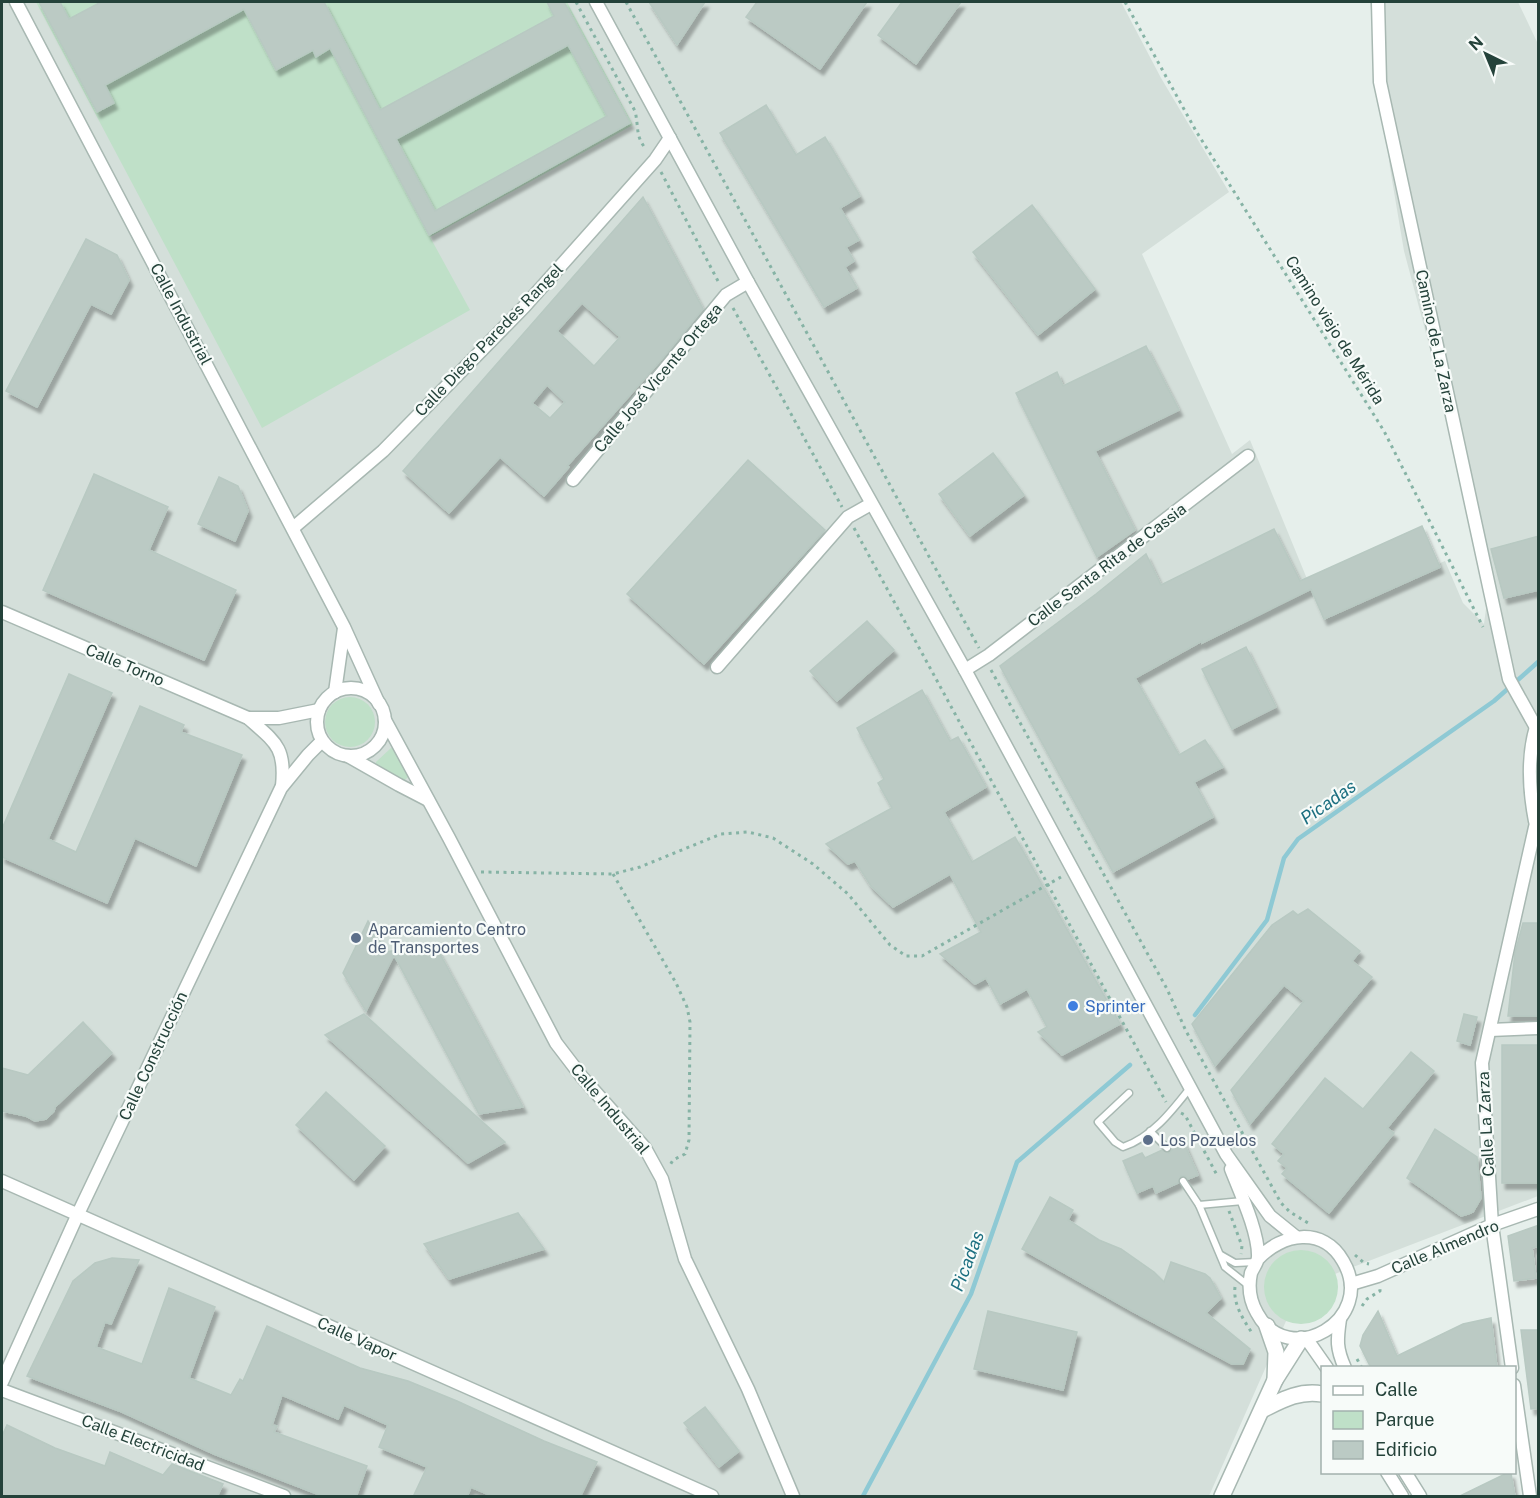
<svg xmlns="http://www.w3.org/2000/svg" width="1540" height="1498" font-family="'Public Sans',sans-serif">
	<defs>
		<filter id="shadow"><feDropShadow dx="3.5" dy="6" stdDeviation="1.5" flood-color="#0004"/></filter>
	</defs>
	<rect width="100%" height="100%" fill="#e6efeb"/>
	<path fill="#d4dfda" d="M 2,2 L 1121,2 L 1161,78 L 1229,192 L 1142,254 L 1232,454 L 1250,440 L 1321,613 L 1445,561 L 1463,603 L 1484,624 L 1487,601 L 1432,356 L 1404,251 L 1390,168 L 1370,2 L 1518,2 L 1538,44 L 1538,1196 L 1301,1287 L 1209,1496 L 2,1496 Z"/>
	<g fill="#bfe0c8">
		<path d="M 36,2 L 567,2 L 633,125 L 430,237 L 470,310 L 262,428 Z"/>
		<circle cx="350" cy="722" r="25"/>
		<path d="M 391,748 L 395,748 L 408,777 L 403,782 L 375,767 L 376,762 Z"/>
		<circle cx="1301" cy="1287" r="37"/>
	</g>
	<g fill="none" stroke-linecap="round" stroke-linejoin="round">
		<g stroke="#8ec9d4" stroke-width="4.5">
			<path d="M 1195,1015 L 1267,920 L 1284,858 L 1298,839 L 1494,701 L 1538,662"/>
			<path d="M 863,1496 L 971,1294 L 1017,1162 L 1130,1065"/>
		</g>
	</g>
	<g fill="#bbcac4" stroke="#b8c9c2" stroke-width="1.5" fill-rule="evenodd" filter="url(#shadow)">
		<path d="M 39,2 L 60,2 L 69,19 L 101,2 L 324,2 L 380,110 L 554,16 L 547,2 L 564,2 L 630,123 L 429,235 L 330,48 L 316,57 L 313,50 L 276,70 L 244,9 L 105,85 L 114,103 L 97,112 ZM 568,45 L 607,116 L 435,211 L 396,139 Z"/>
		<path d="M 649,2 L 705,2 L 677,45 Z"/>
		<path d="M 757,2 L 867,2 L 820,69 L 746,17 Z"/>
		<path d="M 902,2 L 961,2 L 916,64 L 878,35 Z"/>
		<path d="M 766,105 L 796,155 L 825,137 L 860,196 L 840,208 L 859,240 L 846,247 L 854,261 L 845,267 L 857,288 L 824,307 L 720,133 Z"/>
		<path d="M 643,197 L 703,309 L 662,359 L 567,466 L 569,467 L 544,496 L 500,457 L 449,513 L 403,471 ZM 582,303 L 620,337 L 594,366 L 557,331 ZM 547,385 L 565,402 L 550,418 L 532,403 Z"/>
		<path d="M 1032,205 L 1095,289 L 1038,335 L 973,252 Z"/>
		<path d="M 86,239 L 117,255 L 129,280 L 111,314 L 91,304 L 37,407 L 6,391 Z"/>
		<path d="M 1146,346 L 1179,410 L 1095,451 L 1135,530 L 1097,557 L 1016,393 L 1057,372 L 1063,386 Z"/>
		<path d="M 993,453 L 1024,495 L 970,536 L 939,494 Z"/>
		<path d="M 748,460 L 825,530 L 704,664 L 627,594 Z"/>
		<path d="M 94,474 L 168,507 L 149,550 L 236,590 L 204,660 L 43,590 Z"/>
		<path d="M 219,477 L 238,486 L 248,511 L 235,541 L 198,524 Z"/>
		<path d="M 1422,526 L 1440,567 L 1324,619 L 1311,589 L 1202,643 L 1202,641 L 1135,678 L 1179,755 L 1205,740 L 1223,767 L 1194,782 L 1213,817 L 1113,872 L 1000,666 L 1096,594 L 1146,554 L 1161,585 L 1274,529 L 1300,581 Z"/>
		<path d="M 1539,536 L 1539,590 L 1504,598 L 1491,549 Z"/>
		<path d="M 867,621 L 894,650 L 837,701 L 810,671 Z"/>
		<path d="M 1246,647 L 1276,707 L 1232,729 L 1202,669 Z"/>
		<path d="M 69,674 L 112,693 L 48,839 L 76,852 L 140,706 L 184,725 L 181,732 L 242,755 L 196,866 L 135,838 L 107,903 L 2,857 L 2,829 Z"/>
		<path d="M 922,690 L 950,741 L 958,737 L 986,787 L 944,812 L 972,862 L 1015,837 L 1120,1024 L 1062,1055 L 1038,1032 L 1047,1027 L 1027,989 L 1000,1004 L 986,978 L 975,984 L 940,954 L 981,932 L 950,874 L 893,907 L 871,886 L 855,861 L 848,864 L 826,844 L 892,808 L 878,783 L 884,779 L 857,728 Z"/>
		<path d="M 1308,909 L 1360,951 L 1352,961 L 1372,977 L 1250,1124 L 1231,1090 L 1304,1001 L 1284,985 L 1215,1066 L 1192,1024 L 1272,925 L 1293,911 L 1298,915 Z"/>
		<path d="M 368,921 L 386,952 L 434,943 L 523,1107 L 479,1114 L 394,955 L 366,1011 L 343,973 Z"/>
		<path d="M 1523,923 L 1539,923 L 1539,1016 L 1508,1016 L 1515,953 Z"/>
		<path d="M 364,1014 L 466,1107 L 505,1142 L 468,1163 L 325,1035 Z"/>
		<path d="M 1464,1014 L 1477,1017 L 1470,1045 L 1457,1041 Z"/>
		<path d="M 83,1022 L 112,1053 L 55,1107 L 54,1111 L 46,1119 L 35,1121 L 26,1116 L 2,1111 L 2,1068 L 28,1075 Z"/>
		<rect x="1502" y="1045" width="37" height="138"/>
		<path d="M 1411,1052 L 1434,1071 L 1387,1128 L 1394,1133 L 1329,1213 L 1282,1174 L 1287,1168 L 1278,1161 L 1284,1154 L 1272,1144 L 1325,1078 L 1363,1109 Z"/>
		<path d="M 326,1092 L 385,1146 L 354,1180 L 296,1125 Z"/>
		<path d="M 1435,1129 L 1477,1157 L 1481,1198 L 1473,1212 L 1468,1214 L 1461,1216 L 1407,1178 Z"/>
		<path d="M 1183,1141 L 1198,1175 L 1188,1179 L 1185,1176 L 1181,1176 L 1178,1183 L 1156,1193 L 1153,1186 L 1137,1193 L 1123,1161 L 1142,1153 L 1145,1158 L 1162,1150 L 1169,1153 L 1172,1150 L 1172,1146 Z"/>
		<path d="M 1050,1197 L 1073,1210 L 1068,1220 L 1099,1240 L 1121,1249 L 1154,1272 L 1164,1282 L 1171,1262 L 1205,1274 L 1210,1278 L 1221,1298 L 1206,1313 L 1250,1349 L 1243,1364 L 1232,1364 L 1134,1312 L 1022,1249 Z"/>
		<path d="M 518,1213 L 544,1249 L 449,1279 L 424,1244 Z"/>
		<path d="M 1539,1225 L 1539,1246 L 1532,1248 L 1536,1278 L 1514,1281 L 1508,1236 Z"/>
		<path d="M 112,1258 L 139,1260 L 111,1324 L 105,1322 L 96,1347 L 142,1364 L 169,1288 L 215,1307 L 189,1378 L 231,1395 L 240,1379 L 243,1381 L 267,1326 L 360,1368 L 408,1381 L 457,1401 L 544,1441 L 597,1462 L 580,1497 L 494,1497 L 471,1487 L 467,1497 L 413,1497 L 427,1467 L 379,1447 L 388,1425 L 344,1405 L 338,1419 L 282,1395 L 272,1425 L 277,1426 L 274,1432 L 367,1466 L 356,1497 L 325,1497 L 214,1454 L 122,1412 L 27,1376 L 73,1281 L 95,1263 Z"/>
		<path d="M 988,1311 L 1077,1332 L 1063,1390 L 974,1369 Z"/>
		<path d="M 1378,1311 L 1397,1356 L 1463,1324 L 1491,1318 L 1497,1368 L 1371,1368 L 1360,1346 L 1363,1335 Z"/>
		<path d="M 1521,1330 L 1539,1330 L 1539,1408 L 1531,1409 Z"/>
		<path d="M 705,1407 L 739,1451 L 719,1467 L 684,1423 Z"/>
		<path d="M 7,1425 L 55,1448 L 105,1466 L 110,1452 L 163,1475 L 172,1464 L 223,1484 L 217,1497 L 2,1497 L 2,1436 Z"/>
		<path d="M 1507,1473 L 1511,1473 L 1515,1497 L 1458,1497 Z"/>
	</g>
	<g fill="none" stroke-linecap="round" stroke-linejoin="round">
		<g stroke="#a8b8b2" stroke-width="9">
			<g id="service">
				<path d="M 1129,1093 L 1098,1122 L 1115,1142 L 1123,1147 C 1151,1138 1172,1111 1190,1088"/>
				<path d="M 1150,1131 L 1167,1148"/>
				<path d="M 1183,1181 L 1199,1205 L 1225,1267 L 1249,1286"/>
				<path d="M 1199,1205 L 1243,1201"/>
				<path d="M 1221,1255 L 1235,1263 L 1256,1262"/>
			</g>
		</g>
		<g stroke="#a8b8b2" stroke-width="15">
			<g id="minor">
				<path d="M 16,2 L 344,627 L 379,704"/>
				<path d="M 596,2 L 748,282 L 965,670 L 1226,1154 L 1270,1216 L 1296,1237"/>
				<path d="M 1378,2 L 1380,82 L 1509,679 L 1538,731"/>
				<path d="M 573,480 L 726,295 L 748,282"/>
				<path d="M 293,528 L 383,451 L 524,307 L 655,160 L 670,138"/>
				<path d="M 2,612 L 248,718 C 275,742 286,747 282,786"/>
				<path d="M 717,667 L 848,517 L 871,504"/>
				<path d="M 965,670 L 989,655 L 1248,456"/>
				<circle cx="351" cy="722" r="34"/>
				<path d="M 335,692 L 344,628"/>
				<path d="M 248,718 L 279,718 L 319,710"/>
				<path d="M 385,720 L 449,838 L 556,1043 L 582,1077 L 645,1148 L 662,1179 L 685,1259 L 748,1389 L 793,1496"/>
				<path d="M 348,756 L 399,785 L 428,800"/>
				<path d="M 1535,821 C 1529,790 1527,757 1536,727"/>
				<path d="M 1490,1030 L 1538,1028"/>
				<path d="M 1231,1169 C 1240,1192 1259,1233 1258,1257 C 1258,1262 1253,1268 1251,1273 C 1248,1287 1250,1301 1257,1313 C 1288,1371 1378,1320 1343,1261 C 1323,1226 1282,1233 1258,1259"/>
				<path d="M 2,1181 L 712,1496"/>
				<path d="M 1351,1284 L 1378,1276 L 1492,1225 L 1538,1209"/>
				<path d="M 1340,1319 C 1337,1340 1336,1348 1345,1368"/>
				<path d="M 1306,1338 L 1327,1368"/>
				<path d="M 1512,1368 L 1492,1225 L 1482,1063 L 1538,814"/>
				<path d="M 2,1382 L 77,1216 L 281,788 L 308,755 L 322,741"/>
				<path d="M 1514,1385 L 1530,1496"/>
				<path d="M 2,1390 L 284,1496"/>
				<path d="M 1387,1472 L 1402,1496"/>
				<path d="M 1405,1472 L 1420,1496"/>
			</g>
		</g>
		<g stroke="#a8b8b2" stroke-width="18">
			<g id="tertiary">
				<path d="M 1267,1326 L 1276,1352 L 1275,1380"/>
				<path d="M 1262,1410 C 1282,1400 1300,1390 1322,1394"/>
				<path d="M 1222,1496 L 1275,1380 L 1301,1339"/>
			</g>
		</g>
		<g stroke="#86b3a5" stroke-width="3" stroke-dasharray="3 4.5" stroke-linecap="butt">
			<path d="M 576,2 L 635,111 C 639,127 635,136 646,149"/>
			<path d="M 626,2 L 979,648"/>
			<path d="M 1125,2 L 1196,131 L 1384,431 L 1483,627"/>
			<path d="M 661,172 L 719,283"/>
			<path d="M 733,308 L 842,507"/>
			<path d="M 854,528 L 1166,1102"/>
			<path d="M 991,670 L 1167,989 L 1186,1031 L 1281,1203 L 1290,1212 L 1308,1223"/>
			<path d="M 481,872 L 613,874 L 640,867 L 721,834 L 748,832 L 773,838 L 813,864 L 848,894 L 890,945 L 906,956 L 922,956 L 1061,877"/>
			<path d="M 613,874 L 676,983 L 687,1007 L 690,1022 L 689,1140 L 685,1154 L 673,1160 L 669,1167"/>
			<path d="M 1181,1113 L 1185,1115 L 1218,1177"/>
			<path d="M 1229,1211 L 1242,1246 L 1241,1254"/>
			<path d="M 1355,1255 L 1364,1263 L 1369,1264"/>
			<path d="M 1235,1287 C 1233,1304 1243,1319 1252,1333"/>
			<path d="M 1362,1306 L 1367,1299 L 1380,1291 L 1380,1289"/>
			<path d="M 1357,1359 L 1362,1368"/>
		</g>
		<use href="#service" stroke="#fff" stroke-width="6"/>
		<use href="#minor" stroke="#fff" stroke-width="12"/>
		<use href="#tertiary" stroke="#fff" stroke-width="15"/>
	</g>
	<g fill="#5c6f8a" stroke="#f7fbf9" stroke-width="2">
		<circle cx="356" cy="938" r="6"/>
		<circle cx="1148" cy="1140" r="6"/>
	</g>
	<circle fill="#3f7fe0" stroke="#f7fbf9" stroke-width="2" cx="1073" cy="1006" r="6"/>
	<g text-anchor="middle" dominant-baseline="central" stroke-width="4.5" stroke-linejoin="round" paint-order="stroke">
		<g font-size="16" fill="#24423a" stroke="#f7fbf9">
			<text transform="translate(181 314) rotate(62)">Calle Industrial</text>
			<text transform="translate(1335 330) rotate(58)">Camino viejo de Mérida</text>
			<text transform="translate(489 340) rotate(-46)">Calle Diego Paredes Rangel</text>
			<text transform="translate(1436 341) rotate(78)">Camino de La Zarza</text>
			<text transform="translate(658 378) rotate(-50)">Calle José Vicente Ortega</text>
			<text transform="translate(1107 565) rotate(-37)">Calle Santa Rita de Cassia</text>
			<text transform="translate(125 665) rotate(23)">Calle Torno</text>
			<text transform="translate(153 1056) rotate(-65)">Calle Construcción</text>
			<text transform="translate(610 1109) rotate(50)">Calle Industrial</text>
			<text transform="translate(1486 1124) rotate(-93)">Calle La Zarza</text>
			<text transform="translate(1445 1247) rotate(-23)">Calle Almendro</text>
			<text transform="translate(357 1339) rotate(24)">Calle Vapor</text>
			<text transform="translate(143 1443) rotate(21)">Calle Electricidad</text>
		</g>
		<g font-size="16" fill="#4e5e75" stroke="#f7fbf9" text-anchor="start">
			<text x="368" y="929">Aparcamiento Centro<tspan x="368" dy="18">de Transportes</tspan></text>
			<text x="1160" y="1140">Los Pozuelos</text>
		</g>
		<g font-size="16" fill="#366cbe" stroke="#f7fbf9" text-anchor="start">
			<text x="1085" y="1006">Sprinter</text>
		</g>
		<g font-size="18" font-style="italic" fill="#1c6f80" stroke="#f7fbf9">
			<text transform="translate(1328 802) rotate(-35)">Picadas</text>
			<text transform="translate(967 1261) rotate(-69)">Picadas</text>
		</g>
	</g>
	<rect width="1540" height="1498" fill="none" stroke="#24423a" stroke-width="6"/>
	<rect x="1321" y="1366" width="195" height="108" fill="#f7fbf9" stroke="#a3b1ad" stroke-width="1.5"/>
	<rect x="1333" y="1386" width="30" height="9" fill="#ffffff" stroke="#a3b1ad" stroke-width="1.5"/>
	<text x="1375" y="1396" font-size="18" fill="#24423a">Calle</text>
	<rect x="1333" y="1411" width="30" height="18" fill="#bfe0c8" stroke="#a3b1ad" stroke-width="1.5"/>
	<text x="1375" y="1426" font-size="18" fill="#24423a">Parque</text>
	<rect x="1333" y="1441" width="30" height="18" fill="#bbcac4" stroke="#a3b1ad" stroke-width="1.5"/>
	<text x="1375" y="1456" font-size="18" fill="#24423a">Edificio</text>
	<g transform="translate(1486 54) rotate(317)" stroke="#f7fbf9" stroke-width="4.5" paint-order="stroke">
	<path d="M0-4.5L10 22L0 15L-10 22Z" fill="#24423a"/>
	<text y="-9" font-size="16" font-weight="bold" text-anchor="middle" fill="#24423a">N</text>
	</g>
</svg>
